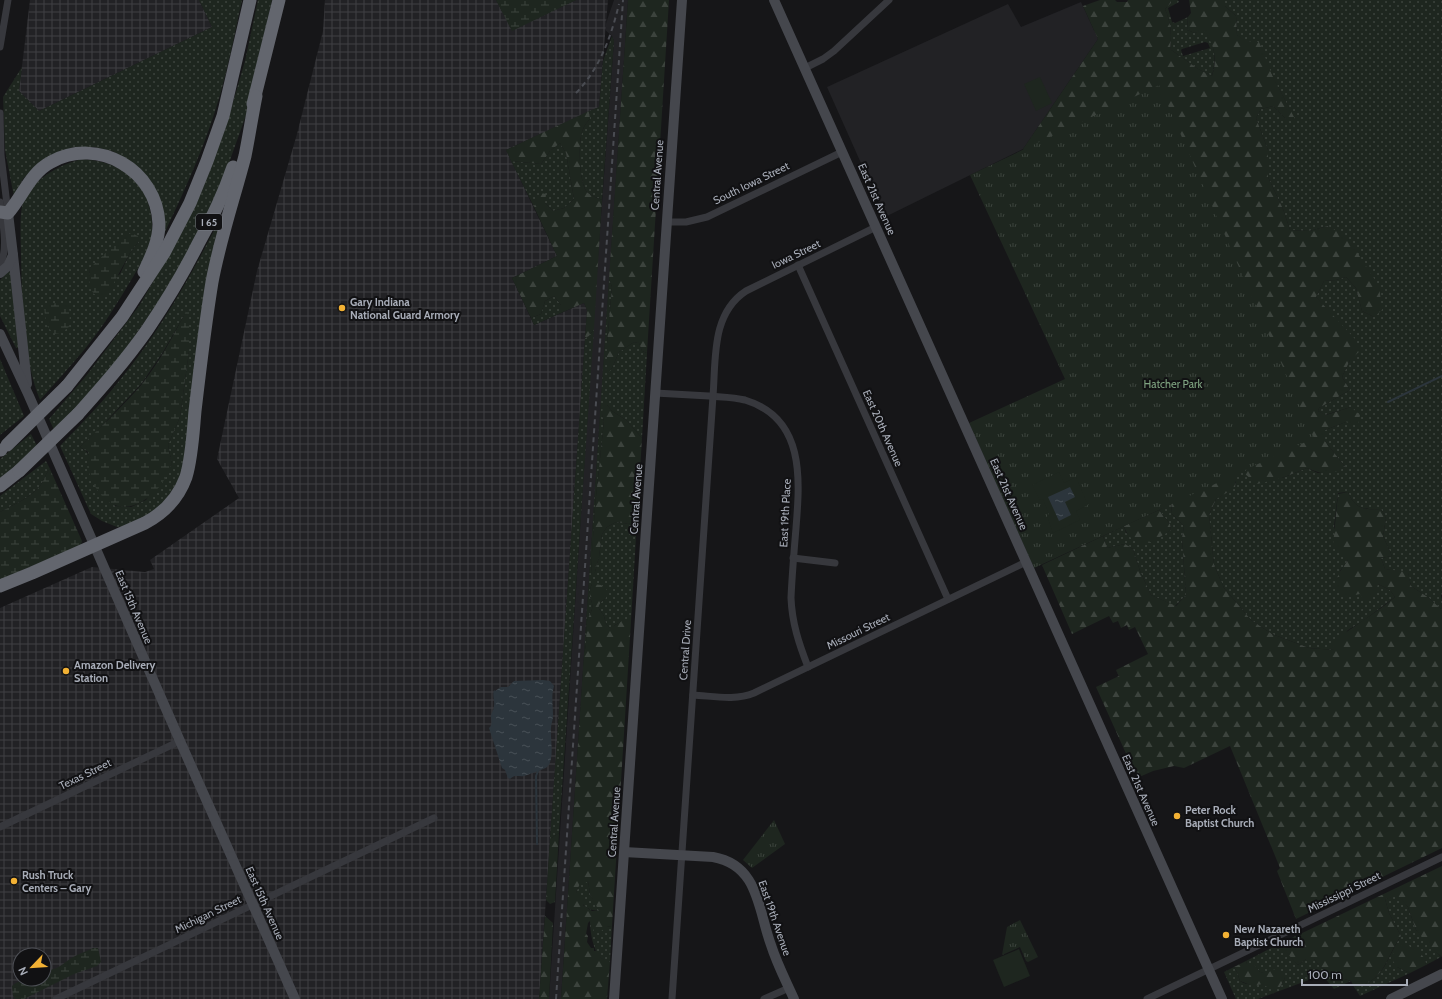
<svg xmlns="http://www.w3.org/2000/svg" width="1442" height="999" font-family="Cabin,sans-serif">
	<defs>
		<pattern id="industrial-grid" width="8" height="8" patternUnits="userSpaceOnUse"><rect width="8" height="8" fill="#222225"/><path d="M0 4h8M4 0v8" fill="none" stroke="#3f3f43"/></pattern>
		<pattern id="grass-dots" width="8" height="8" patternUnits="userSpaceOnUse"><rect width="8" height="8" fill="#1e261f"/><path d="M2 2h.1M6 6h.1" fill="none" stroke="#3c433d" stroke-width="1.8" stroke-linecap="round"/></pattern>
		<pattern id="forest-firs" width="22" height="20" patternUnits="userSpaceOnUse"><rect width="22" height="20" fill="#1e261f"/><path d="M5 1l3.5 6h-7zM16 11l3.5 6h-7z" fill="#3c433d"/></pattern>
		<pattern id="wetland-marsh" width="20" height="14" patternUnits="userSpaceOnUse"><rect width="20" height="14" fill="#1e261f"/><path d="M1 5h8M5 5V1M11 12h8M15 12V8" fill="none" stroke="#3c433d"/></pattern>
		<pattern id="park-tufts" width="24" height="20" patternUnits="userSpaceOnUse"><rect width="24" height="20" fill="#1e261f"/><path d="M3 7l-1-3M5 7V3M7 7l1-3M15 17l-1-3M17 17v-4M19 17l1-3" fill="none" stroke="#3c433d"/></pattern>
		<pattern id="water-ripples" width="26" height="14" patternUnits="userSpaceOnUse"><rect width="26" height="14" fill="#2c353c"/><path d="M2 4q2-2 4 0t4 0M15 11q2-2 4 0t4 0" fill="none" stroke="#485056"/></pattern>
	</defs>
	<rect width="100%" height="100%" fill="#161618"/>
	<g fill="#222225">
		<path d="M 614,0 L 628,0 L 561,999 L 549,999 L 598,257 L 614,41 L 612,36 L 604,29 Z"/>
		<path d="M 1081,2 L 1098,39 L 1023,149 L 885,217 L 827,87 L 1008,4 L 1021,27 Z"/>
	</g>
	<g fill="url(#industrial-grid)" fill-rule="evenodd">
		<path d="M 30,0 L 199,0 L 212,27 L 39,111 L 19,91 Z"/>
		<path d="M 325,0 L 496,0 L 512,30 L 576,0 L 608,0 L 599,107 L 506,150 L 557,256 L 512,278 L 534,325 L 584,303 L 587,310 L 539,999 L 0,999 L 0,608 L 92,567 L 145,572 L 154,569 L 150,560 L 239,498 L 217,459 L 257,271 L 297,134 L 323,31 ZM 20,955 L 44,955 L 44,979 L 20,979 Z"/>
	</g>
	<g fill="url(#grass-dots)" fill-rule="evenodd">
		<path d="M 199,0 L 242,0 C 235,32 229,64 220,95 C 206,144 185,190 163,236 L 130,161 L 112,151 L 94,147 L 74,147 L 57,153 L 39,163 L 23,179 L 14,197 L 5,150 L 3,97 L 22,67 L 19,91 L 39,111 L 212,27 Z"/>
		<path d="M 258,0 L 272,0 L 249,107 L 220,188 L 201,232 L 169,287 L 122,354 L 89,395 L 55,432 L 49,419 L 86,376 L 139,306 L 176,242 L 209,173 L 229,116 L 245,61 Z"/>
		<path d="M 1171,0 L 1178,0 L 1179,2 L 1168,8 L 1172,22 L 1175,23 L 1188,17 L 1187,30 L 1195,33 L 1204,29 C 1215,46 1217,57 1212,76 L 1198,69 L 1170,49 C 1172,33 1171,24 1165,9 L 1171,3 ZM 1205,42 L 1208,43 L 1210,48 L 1183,56 L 1181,50 L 1182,49 Z"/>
		<path d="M 1225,0 L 1442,0 L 1442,593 L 1441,596 L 1442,599 L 1442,610 L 1429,598 L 1411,586 L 1408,573 L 1385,569 L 1381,558 L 1392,556 L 1383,536 L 1386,518 L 1381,509 C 1364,510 1355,509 1348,492 L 1338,493 L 1334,527 L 1348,560 L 1340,571 L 1378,584 L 1390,590 L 1395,597 L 1363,621 L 1348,630 L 1334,650 L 1309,648 L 1272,634 L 1251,620 L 1224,588 L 1214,565 L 1209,515 L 1216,499 L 1235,487 L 1236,482 L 1220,461 L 1282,478 L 1307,468 L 1318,473 L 1345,467 L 1325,441 L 1325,430 L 1346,422 L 1351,407 L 1325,415 L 1318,411 L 1319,408 L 1350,390 L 1342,377 L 1350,360 L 1328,311 L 1316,297 L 1324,281 L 1336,280 L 1346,277 L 1356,288 L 1362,311 L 1374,317 L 1328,226 L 1309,231 L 1290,230 L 1283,209 L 1268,177 L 1268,150 L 1256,118 L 1261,109 L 1273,106 L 1286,119 L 1294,119 C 1281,91 1263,54 1237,35 L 1236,16 L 1225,6 Z"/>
		<path d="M 612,36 L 614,41 L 602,200 C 598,198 592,196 588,193 C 579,185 578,144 582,132 C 584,126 586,123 590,119 L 589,111 L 599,107 L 603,61 Z"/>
		<path d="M 560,143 L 566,153 L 574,199 L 564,208 L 553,211 L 545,203 L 538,201 L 534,207 L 511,161 L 541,164 L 550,151 Z"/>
		<path d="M 82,159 C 106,161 128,168 142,189 C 150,202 155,226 151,242 C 148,254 139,266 133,277 C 118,302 103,327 84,350 C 70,367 55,383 40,400 C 23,358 22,300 21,255 C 21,243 19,215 23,203 C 33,179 58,165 82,159 ZM 139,241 L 130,253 L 120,274 L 94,294 C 89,285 89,277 90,268 L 96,263 Z"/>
		<path d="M 223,213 L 184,464 L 180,479 L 167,498 L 153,512 L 126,526 L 117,527 L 102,521 L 91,514 L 60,446 C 80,425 101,404 119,381 C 161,330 193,272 223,213 ZM 189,307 L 189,351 L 180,417 L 168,445 L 172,464 L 146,500 L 131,507 L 115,506 L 87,466 C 91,454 90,454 80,447 L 98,430 L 142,383 L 163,352 Z"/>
		<path d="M 8,272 L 11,272 L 19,348 L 16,348 L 0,316 L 0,280 Z"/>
		<path d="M 609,278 L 612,287 L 607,343 L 607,374 L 612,368 L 619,352 L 634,342 L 639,343 L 642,351 L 647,353 L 642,438 L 626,420 L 612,411 L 607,405 L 602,415 L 604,421 L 595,506 L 591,574 L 595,572 L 599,557 L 602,534 L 607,527 L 616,522 L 629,524 L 637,520 L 631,621 C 622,621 617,622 611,629 L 606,624 L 604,616 L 598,607 L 601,602 L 606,598 L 592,584 C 586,597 594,600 592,609 C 591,613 588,617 587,621 C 585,631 588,642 584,653 Z"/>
		<path d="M 554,296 L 561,305 L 561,313 L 534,325 L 531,318 L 541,314 L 545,301 Z"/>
		<path d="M 594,329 L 559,833 L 550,839 L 585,338 L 589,336 Z"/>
		<path d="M 0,359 L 24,416 L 0,435 Z"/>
		<path d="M 31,434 L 38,448 L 0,479 L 0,459 Z"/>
		<path d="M 46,461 L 50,469 C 45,474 44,481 40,486 C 30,498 13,505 0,512 L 0,496 Z"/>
		<path d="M 1171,503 L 1172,514 L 1184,526 L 1182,538 L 1186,595 L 1175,606 L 1151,595 L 1140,571 L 1133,549 L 1125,544 L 1107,548 L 1103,536 L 1124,526 L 1126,533 L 1150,542 L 1171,530 L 1170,524 L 1159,510 Z"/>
		<path d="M 588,881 L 590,894 L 600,911 C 585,910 582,905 576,892 L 580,884 Z"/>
		<path d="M 1398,895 L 1408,907 L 1416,930 L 1441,957 L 1426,965 L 1425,960 L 1397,967 L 1410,973 L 1360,996 L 1354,987 C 1359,985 1365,985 1369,982 C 1386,973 1390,951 1401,936 L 1389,913 L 1385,899 Z"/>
		<path d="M 590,921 L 606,927 L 612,926 L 610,962 C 607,961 603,960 601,958 C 593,951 590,931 590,921 Z"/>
		<path d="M 1273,947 L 1283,948 L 1298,965 L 1306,959 L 1314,959 C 1325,973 1334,976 1351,981 L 1334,989 L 1322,975 L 1258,999 L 1236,999 L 1224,972 L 1234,967 L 1237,972 L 1240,981 C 1248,986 1253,984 1262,984 C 1268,985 1274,986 1280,987 L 1285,978 L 1260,972 L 1253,964 L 1247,964 L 1246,961 Z"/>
	</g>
	<g fill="url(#forest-firs)" fill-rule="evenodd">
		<path d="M 628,0 L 669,0 L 647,353 L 642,351 L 639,343 L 634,342 L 619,352 L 612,368 L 607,375 L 607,343 L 612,287 L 609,278 Z"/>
		<path d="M 1100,0 L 1115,0 L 1117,2 L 1127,2 L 1128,0 L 1171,0 L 1171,3 L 1165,9 C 1171,24 1172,33 1170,49 L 1198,69 L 1212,76 C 1218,58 1214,45 1204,30 L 1195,33 L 1187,30 L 1188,17 L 1191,13 L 1189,0 L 1225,0 L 1225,6 L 1236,16 L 1237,35 L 1246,41 L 1259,42 L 1273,77 L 1295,119 L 1286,119 L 1273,106 L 1261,109 L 1256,118 L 1268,150 L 1268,177 L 1283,209 L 1290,230 L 1309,231 L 1328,226 L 1347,237 L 1379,286 L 1382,310 L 1374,317 L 1362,311 L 1356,288 L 1346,277 L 1336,280 L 1324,281 L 1316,297 L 1355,339 L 1360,351 L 1350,360 L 1342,377 L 1350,390 L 1319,408 L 1318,411 L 1326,415 L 1351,407 L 1360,415 L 1358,426 L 1346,422 L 1325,430 L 1325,441 L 1345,467 C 1333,476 1320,474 1307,468 L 1282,478 L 1257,484 L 1245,474 L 1250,456 L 1023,149 L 1098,39 L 1083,6 Z"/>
		<path d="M 589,111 L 590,119 C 586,123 584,126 582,132 C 578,144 579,185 588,193 C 592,196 598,198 602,200 L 594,329 L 589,336 L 585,338 L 587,310 L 584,303 L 561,313 L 561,305 L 554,296 L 545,301 L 541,314 L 531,318 L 512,278 L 557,256 L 534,207 L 541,193 L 546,194 L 545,203 L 553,211 L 564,208 L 574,199 L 566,153 L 560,143 L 550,151 L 541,164 L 511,161 L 506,150 Z"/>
		<path d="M 603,405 L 607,405 L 612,411 L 626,420 L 642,438 L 637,520 L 629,524 L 616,522 L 607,527 L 602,534 L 599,557 L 595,572 L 591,575 L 592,553 L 595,506 L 604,421 L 602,415 Z"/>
		<path d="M 1237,468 L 1235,488 L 1216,499 L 1209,515 L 1214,565 L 1224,588 L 1251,620 L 1272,634 L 1309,648 L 1334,650 L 1332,643 C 1353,626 1375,614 1395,597 L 1390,590 L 1378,584 L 1375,594 L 1366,603 L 1360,594 L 1344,597 C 1342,594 1337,590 1336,587 C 1333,581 1344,565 1348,560 L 1333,545 L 1338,494 L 1348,492 C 1355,509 1364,510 1381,509 L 1386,518 L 1383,536 L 1392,556 L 1381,558 L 1385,569 L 1408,572 L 1411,586 L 1429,598 L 1442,610 L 1442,848 L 1296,919 L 1277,871 L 1280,868 L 1230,746 L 1184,768 L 1174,766 L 1153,771 L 1137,778 L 1096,687 L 1119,676 L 1116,670 L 1148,654 L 1135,627 L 1129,630 L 1127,625 L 1121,628 L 1118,621 L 1113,623 L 1109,616 L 1072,634 L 1042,565 L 1103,536 L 1107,548 L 1125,544 L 1133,549 L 1140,571 L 1151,595 L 1176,606 L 1186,595 L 1182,538 L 1184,526 L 1172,514 L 1171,501 Z"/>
		<path d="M 1159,510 L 1170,524 L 1171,530 C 1165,534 1158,538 1151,542 C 1139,547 1127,538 1124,526 Z"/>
		<path d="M 592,584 L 601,585 L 607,590 L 606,598 L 601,602 L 598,607 L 604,616 L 606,624 L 610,628 L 622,621 L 631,621 L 612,926 L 606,927 L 599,933 L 594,931 L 590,921 L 588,923 L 586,934 L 588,936 L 587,942 L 591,948 L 594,948 L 594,951 L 597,951 L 601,958 L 610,962 L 607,999 L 561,999 L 584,653 C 588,642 585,631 587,621 C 588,617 591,613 592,609 C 594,600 586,597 592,584 ZM 588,881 L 590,894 L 599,911 L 592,911 L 583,905 L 583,901 L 576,892 L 580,884 L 584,884 Z"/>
		<path d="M 559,833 L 555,902 L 550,904 L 546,900 L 550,839 Z"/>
		<path d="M 1442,866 L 1442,957 L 1429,946 L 1416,930 L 1408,907 L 1398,896 L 1385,899 L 1389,913 L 1401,936 C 1390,950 1386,973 1369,982 C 1365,985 1359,985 1354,987 L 1351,981 C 1334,976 1325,973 1314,959 L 1306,959 L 1298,965 L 1283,949 L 1273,947 Z"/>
		<path d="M 545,916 L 553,923 L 549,999 L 539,999 Z"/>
		<path d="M 1405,943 C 1414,949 1425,953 1426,965 L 1410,973 L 1397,967 L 1391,958 L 1396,948 Z"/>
		<path d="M 1246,961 L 1247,964 L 1253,963 L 1260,972 L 1267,973 L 1274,969 L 1285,978 L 1280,987 L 1274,991 L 1262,984 L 1253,986 L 1240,981 L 1237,972 L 1234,967 Z"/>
	</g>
	<g fill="url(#wetland-marsh)">
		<path d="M 496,0 L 576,0 L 512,31 Z"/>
		<path d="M 131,233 L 138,236 L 139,241 L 130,253 L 109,292 L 102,296 L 94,294 L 90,288 L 89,277 L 90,268 L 119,240 Z"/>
		<path d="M 58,303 L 68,304 L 70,314 L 69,327 L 61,333 L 54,334 L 47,326 L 44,309 L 49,304 Z"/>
		<path d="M 189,306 L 189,351 L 180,417 L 168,445 L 172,464 C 168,471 165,480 160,486 C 136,514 107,516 91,478 C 90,475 88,470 87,467 C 87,461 90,459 88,452 L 80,447 C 101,427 123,406 142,384 C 161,360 175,332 189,306 Z"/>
		<path d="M 50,469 L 82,541 L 81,545 L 0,580 L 0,512 C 13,505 30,498 40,486 C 44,481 45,474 50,469 Z"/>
		<path d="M 93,948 L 98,948 L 101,962 L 97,966 L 74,974 L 24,999 L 15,999 L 13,996 L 12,986 C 20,978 33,979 44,979 L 44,971 C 54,970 60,967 67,961 C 75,955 85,952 93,948 Z"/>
	</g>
	<g fill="url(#park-tufts)">
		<path d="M 1159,85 L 1314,438 L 1034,568 L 969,423 L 1065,379 L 970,175 Z"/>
		<path d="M 774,820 L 785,844 L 752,868 L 743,860 Z"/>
		<path d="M 1020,920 L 1038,957 L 1028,962 L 1026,961 L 1020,947 L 1002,955 L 1007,927 Z"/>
	</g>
	<g fill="#1e261f">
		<path d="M 1040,77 L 1052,103 L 1036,111 L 1024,84 Z"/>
		<path d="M 1059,472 L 1064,483 L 1076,477 L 1088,505 L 1076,511 L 1080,520 L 1053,533 L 1047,516 L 1049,514 L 1043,499 L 1040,500 L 1032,485 Z"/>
		<path d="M 1019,949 L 1030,976 L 1004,987 L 993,960 Z"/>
	</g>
	<g fill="url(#water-ripples)">
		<path d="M 1070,487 L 1075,497 L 1065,502 L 1071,515 L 1059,521 L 1048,497 Z"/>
		<path d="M 543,680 L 550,681 L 554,686 C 551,696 553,705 553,716 C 553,720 551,724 551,728 C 550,738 555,760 547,767 C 545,769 527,775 524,776 C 518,777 515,774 510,779 L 508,778 L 505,770 L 502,768 L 489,728 C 493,724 491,721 491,716 C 491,713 494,710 494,706 C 495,701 492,696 494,690 L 495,691 L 501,687 L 508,687 L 514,681 Z"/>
	</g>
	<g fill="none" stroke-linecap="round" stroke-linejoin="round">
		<g stroke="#2c353c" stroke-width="2">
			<path d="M 1388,402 L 1442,376"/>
			<path d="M 537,844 L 536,776 L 538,771"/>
		</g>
		<g stroke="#37383d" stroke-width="7">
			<path d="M 0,47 L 8,0"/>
			<path d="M 805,68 L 823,59 L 834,51 L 889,0"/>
			<path d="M 0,113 L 1,155 L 8,213"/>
			<path d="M 0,202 C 2,218 9,250 0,264"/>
			<path d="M 666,222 L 686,222 L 707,217 L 842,152"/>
			<path d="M 798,265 L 948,599"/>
			<path d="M 655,393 C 673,394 691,395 709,396 C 721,397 734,397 745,400 C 805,418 800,479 796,528 C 794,552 792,575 791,598 C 792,623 799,644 808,667"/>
			<path d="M 793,558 L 835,563"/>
			<path d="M 693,695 C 713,696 735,701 754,693 L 1026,562"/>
			<path d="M 0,827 L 180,741"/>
			<path d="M 56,999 L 434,818"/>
			<path d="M 672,999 L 713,396 C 716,359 711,314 746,291 L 876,227"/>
			<path d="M 764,999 L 789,988"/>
			<path d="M 1147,999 L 1442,857"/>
		</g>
		<g stroke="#45474d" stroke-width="10">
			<path d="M 774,0 L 1222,999"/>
			<path d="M 13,255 L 27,384"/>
			<path d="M 0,273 L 8,266 L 13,255 L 8,213"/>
			<path d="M 0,334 L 29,396 L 180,741 L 295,999"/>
			<path d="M 624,852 L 713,857 C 759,865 758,910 771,945 C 777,964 786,981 794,999"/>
			<path d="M 614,999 L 682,0"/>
			<path d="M 1391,999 L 1442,974"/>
		</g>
		<g stroke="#63666e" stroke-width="13">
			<path d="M 253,104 L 279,0"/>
			<path d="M 0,212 L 8,213 C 23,196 30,173 51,162 C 98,136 157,170 159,224 C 159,241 151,257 144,272"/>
			<path d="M 67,386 L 122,317 L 164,253 L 190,203 L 207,161 L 223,116 L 250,0"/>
			<path d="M 78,414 C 102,387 126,360 147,330 C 166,302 183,274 198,244 C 212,219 224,193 233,167"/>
			<path d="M 0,450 L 1,450"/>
			<path d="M 0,486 L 19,471"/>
			<path d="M 0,586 L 32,573 L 145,523 C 164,513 178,499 186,477 C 192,457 193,433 195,411 C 200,368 205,325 212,282 C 220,239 234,198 245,156 C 249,136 252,116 256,96"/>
		</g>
		<g stroke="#4a4c52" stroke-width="2" stroke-dasharray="5 4" stroke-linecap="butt">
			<path d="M 576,93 C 600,68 611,37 619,4"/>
			<path d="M 556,999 L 623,0"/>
		</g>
		<g stroke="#63666e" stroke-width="13">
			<path d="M 7,445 L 67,386"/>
			<path d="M 19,471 L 78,414"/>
		</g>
	</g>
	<g fill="#f2b134" stroke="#111113" stroke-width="1.5">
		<circle cx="342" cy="308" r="4"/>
		<circle cx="66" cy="671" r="4"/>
		<circle cx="1177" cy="816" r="4"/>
		<circle cx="14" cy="881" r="4"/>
		<circle cx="1226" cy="935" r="4"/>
	</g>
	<g text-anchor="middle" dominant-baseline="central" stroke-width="4" stroke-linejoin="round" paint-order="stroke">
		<rect fill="#111113" stroke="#7b7e86" stroke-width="1" x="196" y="214" width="26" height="16" rx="3"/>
		<g font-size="10" font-weight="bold" fill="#a8adb8">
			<text x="209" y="222">I 65</text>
		</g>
		<g font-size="11" fill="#a8adb8" stroke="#111113">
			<text transform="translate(657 175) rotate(-86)">Central Avenue</text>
			<text transform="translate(751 183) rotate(-26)">South Iowa Street</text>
			<text transform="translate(877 199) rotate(66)">East 21st Avenue</text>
			<text transform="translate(796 254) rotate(-26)">Iowa Street</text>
			<text transform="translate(883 428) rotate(66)">East 20th Avenue</text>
			<text transform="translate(1009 494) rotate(66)">East 21st Avenue</text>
			<text transform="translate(636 499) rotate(-86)">Central Avenue</text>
			<text transform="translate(785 513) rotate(-87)">East 19th Place</text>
			<text transform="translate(134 607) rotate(67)">East 15th Avenue</text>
			<text transform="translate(858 631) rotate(-26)">Missouri Street</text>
			<text transform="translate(685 650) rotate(-86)">Central Drive</text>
			<text transform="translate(85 774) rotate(-26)">Texas Street</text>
			<text transform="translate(1141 790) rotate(66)">East 21st Avenue</text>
			<text transform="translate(614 822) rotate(-86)">Central Avenue</text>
			<text transform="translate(1344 892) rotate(-26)">Mississippi Street</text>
			<text transform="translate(265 903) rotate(66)">East 15th Avenue</text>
			<text transform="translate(208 914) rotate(-26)">Michigan Street</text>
			<text transform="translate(775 918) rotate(71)">East 19th Avenue</text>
		</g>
		<g font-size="11" font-weight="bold" fill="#a8adb8" stroke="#111113" text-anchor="start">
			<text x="350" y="302">Gary Indiana<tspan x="350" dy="13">National Guard Armory</tspan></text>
			<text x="74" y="665">Amazon Delivery<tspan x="74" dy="13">Station</tspan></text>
			<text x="1185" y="810">Peter Rock<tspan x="1185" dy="13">Baptist Church</tspan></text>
			<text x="22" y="875">Rush Truck<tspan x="22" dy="13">Centers – Gary</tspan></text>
			<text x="1234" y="929">New Nazareth<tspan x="1234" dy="13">Baptist Church</tspan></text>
		</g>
		<g font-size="11" fill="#7fa381" stroke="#111113">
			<text x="1173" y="384">Hatcher Park</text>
		</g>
	</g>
	<g transform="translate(32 967) rotate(245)"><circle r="19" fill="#111113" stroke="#4d4f55"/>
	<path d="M0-3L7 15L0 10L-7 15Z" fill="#f2b134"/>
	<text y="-6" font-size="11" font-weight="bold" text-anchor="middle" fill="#a8adb8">N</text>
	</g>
	<path d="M1302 979v6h105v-6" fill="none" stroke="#a8adb8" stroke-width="2"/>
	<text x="1308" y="979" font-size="12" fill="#a8adb8" stroke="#111113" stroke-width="3" paint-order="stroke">100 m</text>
</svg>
